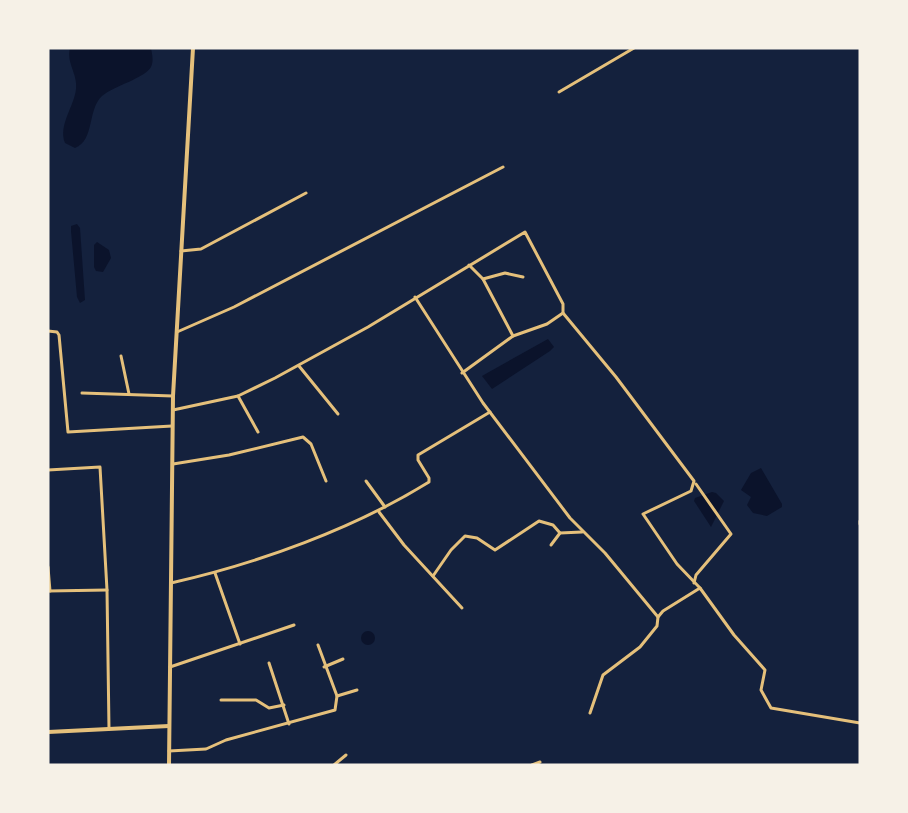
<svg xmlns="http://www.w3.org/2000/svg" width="908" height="813" font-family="'Asap Condensed',sans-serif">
	<rect width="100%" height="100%" fill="#14213d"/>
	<g fill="#0b132b">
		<path d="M 70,48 L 151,48 C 152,54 154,61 151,67 C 145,78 114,86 102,96 C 87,110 95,140 75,148 L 65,143 C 58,125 74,107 76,89 C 78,74 66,63 70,48 Z"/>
		<path d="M 77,224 L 80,228 L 85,300 L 80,303 L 77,297 L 71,231 L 71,226 Z"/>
		<path d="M 97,242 L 109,250 L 111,258 L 103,272 L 96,271 L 94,267 L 94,245 Z"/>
		<path d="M 548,339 L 554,347 L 550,351 L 492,389 L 482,376 L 489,372 Z"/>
		<path d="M 761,468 L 782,504 L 782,507 L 767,516 L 753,513 L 747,505 L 751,497 L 741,490 L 751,473 Z"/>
		<path d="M 712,492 L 716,493 L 724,501 L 711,527 L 694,501 L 695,498 Z"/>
		<circle cx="368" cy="638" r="7"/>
	</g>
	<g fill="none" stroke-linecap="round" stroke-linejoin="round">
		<g stroke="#e5c07b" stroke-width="3">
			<path d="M 559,92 L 634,48"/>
			<path d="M 181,251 L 201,249 L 306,193"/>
			<path d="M 469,265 L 483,279 L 513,336"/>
			<path d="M 483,279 L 505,273 L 523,277"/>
			<path d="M 415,297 L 483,403 L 570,518 L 605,553 L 658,617"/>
			<path d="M 48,331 L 57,332 L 59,335 L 68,432 L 172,426"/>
			<path d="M 177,332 L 234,307 L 503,167"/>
			<path d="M 121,356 L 129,394"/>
			<path d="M 299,366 L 338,414"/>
			<path d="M 462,373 L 513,336 L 547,324 L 563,313"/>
			<path d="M 82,393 L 173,396"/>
			<path d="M 238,396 L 258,432"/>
			<path d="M 173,410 L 238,396 L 275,378 L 368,327 L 525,232 L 563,304 L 563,313 L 616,377 L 694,481 L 691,491 L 643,514 L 677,564 L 700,588"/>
			<path d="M 173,464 L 229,455 L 303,437 L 311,444 L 326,481"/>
			<path d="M 48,470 L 100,467 L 107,590 L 109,729"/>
			<path d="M 366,481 L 385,507"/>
			<path d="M 379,512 L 404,545 L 462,608"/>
			<path d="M 860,521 L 860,524"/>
			<path d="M 551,545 L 560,533 L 582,532"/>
			<path d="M 48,567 L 50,591"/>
			<path d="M 215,573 L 240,644"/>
			<path d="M 433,576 L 451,550 L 465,536 L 477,538 L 495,550 L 539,521 L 553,525 L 560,533"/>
			<path d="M 171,583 C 259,563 353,529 429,482 L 429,478 L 418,460 L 418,455 L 490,412"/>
			<path d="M 694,583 L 696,575 L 731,534 L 696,484"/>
			<path d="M 48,591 L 107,590"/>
			<path d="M 269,663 L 289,724"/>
			<path d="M 170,667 L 294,625"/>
			<path d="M 324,667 L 343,659"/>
			<path d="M 337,696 L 357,690"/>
			<path d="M 221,700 L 256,700 L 269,708 L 284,705"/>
			<path d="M 590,713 L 603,675 L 640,647 L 657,626 L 658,617 L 663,611 L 700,588 L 734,635 L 765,670 L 761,690 L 771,708 L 860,723"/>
			<path d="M 169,751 L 206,749 L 226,740 L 335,710 L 337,696 L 318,645"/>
			<path d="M 334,765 L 346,755"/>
			<path d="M 532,765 L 540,762"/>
		</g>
		<g stroke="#e5c07b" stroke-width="4">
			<path d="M 48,732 L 169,726"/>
			<path d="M 169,765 L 173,396 L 193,48"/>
		</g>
	</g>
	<rect width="908" height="813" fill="none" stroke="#f6f1e7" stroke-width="99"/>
</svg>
